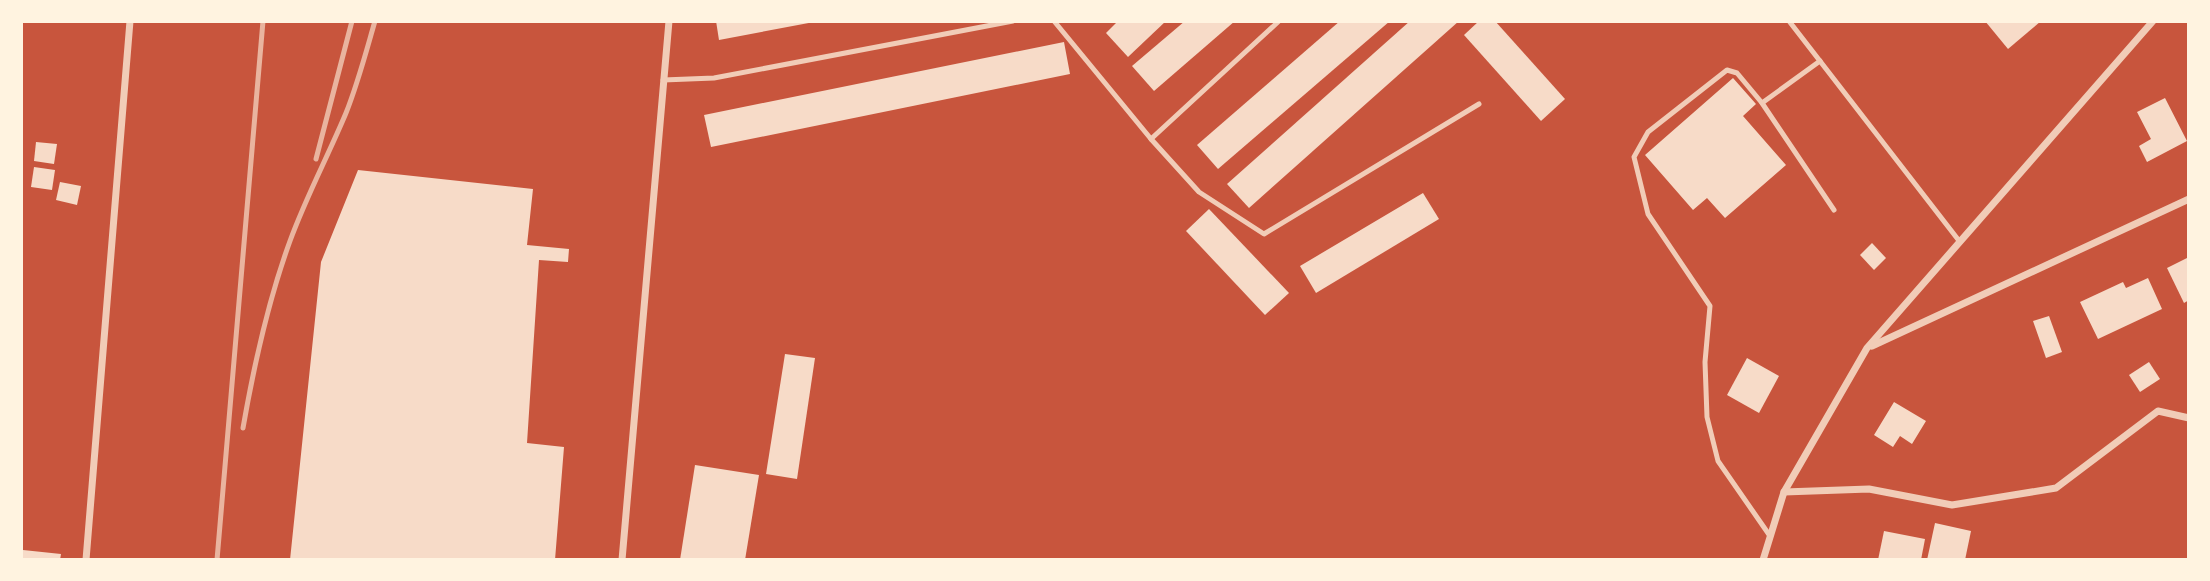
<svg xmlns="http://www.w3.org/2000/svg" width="2210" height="581" font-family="Merriweather,serif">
	<rect width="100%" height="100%" fill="#c8553d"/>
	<g fill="#f7dbc8">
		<path d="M 716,21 L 814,21 L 814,22 L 719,40 Z"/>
		<path d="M 1118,21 L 1166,21 L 1128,57 L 1106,33 Z"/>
		<path d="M 1185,21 L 1235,21 L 1154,91 L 1132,66 Z"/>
		<path d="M 1340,21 L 1390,21 L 1218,169 L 1197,145 Z"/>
		<path d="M 1410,21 L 1459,21 L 1249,208 L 1227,184 Z"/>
		<path d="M 1479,21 L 1495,21 L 1565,99 L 1541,121 L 1464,35 Z"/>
		<path d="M 1985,21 L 2041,21 L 2008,49 Z"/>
		<path d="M 1064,42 L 1070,74 L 711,147 L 704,115 Z"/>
		<path d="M 1733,78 L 1756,104 L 1743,116 L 1786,165 L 1725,218 L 1707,198 L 1693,210 L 1645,155 Z"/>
		<path d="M 2165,98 L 2187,141 L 2147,162 L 2139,146 L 2151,139 L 2137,112 Z"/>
		<path d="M 36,142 L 57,144 L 54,164 L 34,161 Z"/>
		<path d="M 34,167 L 55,170 L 52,190 L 31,187 Z"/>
		<path d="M 358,170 L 533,189 L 527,245 L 569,249 L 568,262 L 539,260 L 527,443 L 564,447 L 555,560 L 290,560 L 321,262 Z"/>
		<path d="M 60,182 L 81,186 L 77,205 L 56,200 Z"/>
		<path d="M 1423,193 L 1439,219 L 1316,293 L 1300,266 Z"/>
		<path d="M 1209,209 L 1289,293 L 1265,315 L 1186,231 Z"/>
		<path d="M 1872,243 L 1886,258 L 1874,270 L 1860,255 Z"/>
		<path d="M 2189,257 L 2189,300 L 2184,303 L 2167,268 Z"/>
		<path d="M 2148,278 L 2162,309 L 2098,339 L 2080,302 L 2123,282 L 2126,288 Z"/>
		<path d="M 2049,316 L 2062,352 L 2046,358 L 2033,321 Z"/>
		<path d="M 785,354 L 815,358 L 797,479 L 766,474 Z"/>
		<path d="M 1747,358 L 1779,376 L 1759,413 L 1727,395 Z"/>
		<path d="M 2149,362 L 2160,379 L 2140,392 L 2129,375 Z"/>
		<path d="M 1894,402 L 1926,421 L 1912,444 L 1900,436 L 1893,447 L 1874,435 Z"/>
		<path d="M 695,465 L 759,475 L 745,560 L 680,560 Z"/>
		<path d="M 1935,523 L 1971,531 L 1965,560 L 1927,560 Z"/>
		<path d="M 1884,531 L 1925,539 L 1921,560 L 1878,560 Z"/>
		<path d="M 23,550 L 61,554 L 60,560 L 22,560 Z"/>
	</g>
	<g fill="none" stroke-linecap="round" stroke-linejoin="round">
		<g stroke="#f1ccb7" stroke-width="5">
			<path d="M 1054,21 L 1151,139 L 1199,192 L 1264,234 L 1479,104"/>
			<path d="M 1789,21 L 1960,242"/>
			<path d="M 663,80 L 714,78 L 1013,21"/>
			<path d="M 1762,103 L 1834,210"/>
			<path d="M 1151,139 L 1279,21"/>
			<path d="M 1770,536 L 1718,461 L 1707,417 L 1705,362 L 1710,306 L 1648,214 L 1634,157 L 1648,132 L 1727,70 L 1737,73 L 1762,103 L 1820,61"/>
		</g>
		<g stroke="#f1ccb7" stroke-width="7">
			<path d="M 1872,346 L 2189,199"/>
			<path d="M 1784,492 L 1869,489 L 1952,505 L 2056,488 L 2158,411 L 2189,418"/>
			<path d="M 86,560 L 130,21"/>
			<path d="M 622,560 L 669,21"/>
			<path d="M 1763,560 L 1784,492 L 1867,348 L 2153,21"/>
		</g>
		<g stroke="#e9b49f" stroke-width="5">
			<path d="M 316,159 L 352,21"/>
			<path d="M 243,428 C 254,365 268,301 290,241 C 306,197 328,156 346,113 C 358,83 366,52 375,21"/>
			<path d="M 217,560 L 263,21"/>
		</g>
	</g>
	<rect width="2210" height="581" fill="none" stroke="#fff3e0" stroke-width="46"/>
</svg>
